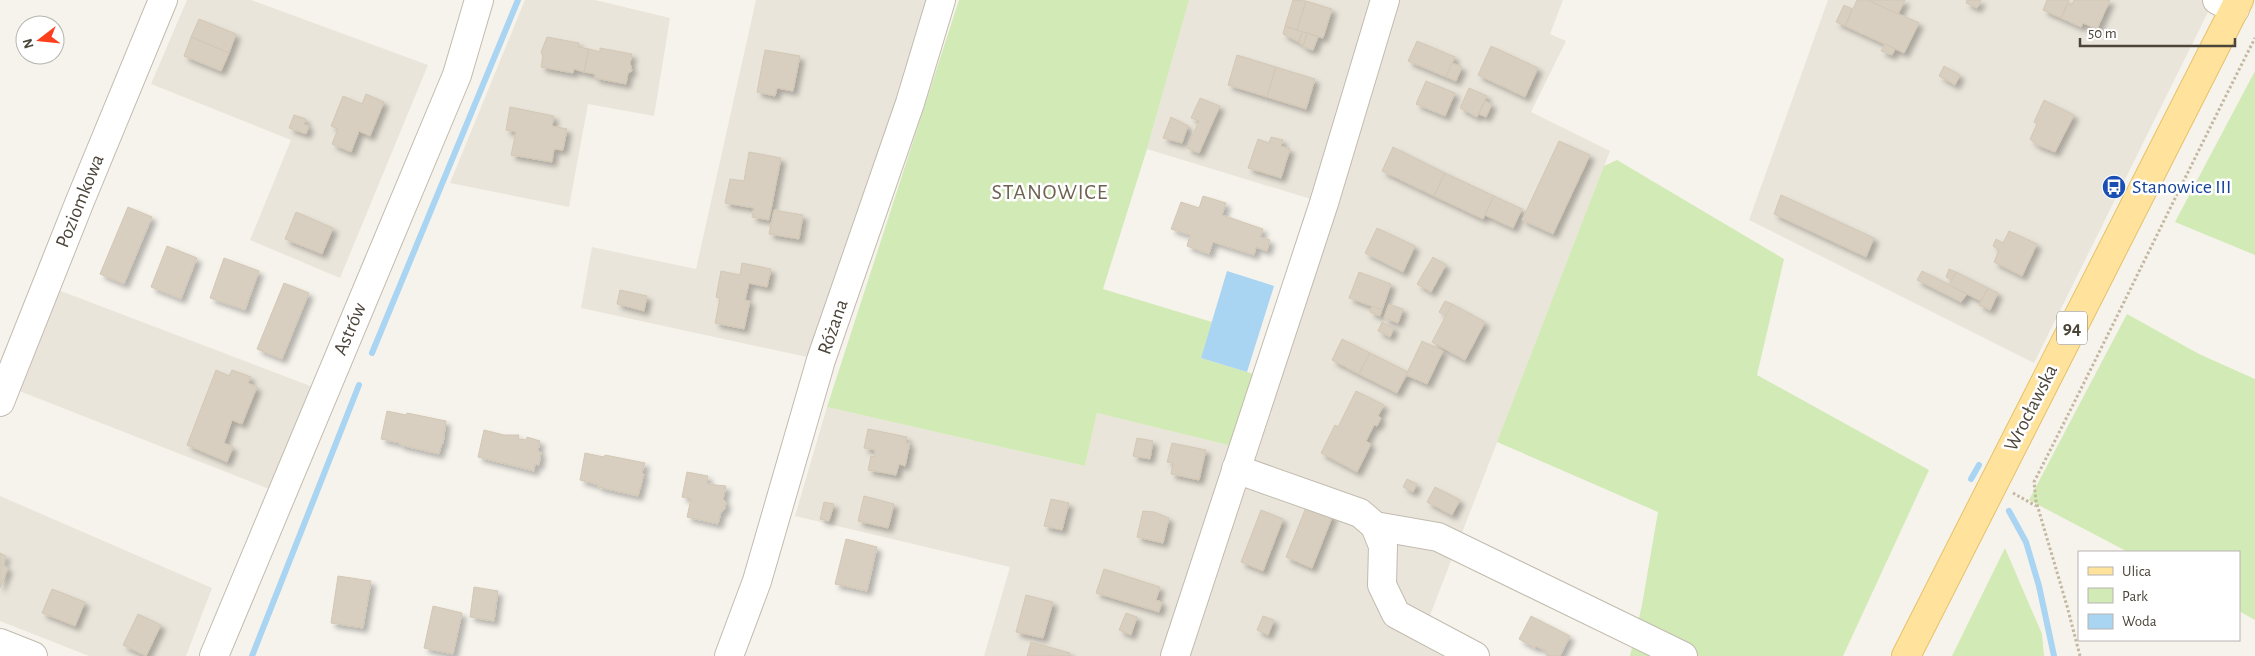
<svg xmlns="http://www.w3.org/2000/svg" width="2255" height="656" font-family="'Alegreya Sans',sans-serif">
	<defs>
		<filter id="shadow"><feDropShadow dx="4.5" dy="4.5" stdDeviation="2.5" flood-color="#0004"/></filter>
	</defs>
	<rect width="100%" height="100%" fill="#f6f3ec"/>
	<g fill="#eae5da">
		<path d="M 187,0 L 251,0 L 428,65 L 340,278 L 250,240 L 291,140 L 151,84 Z"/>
		<path d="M 525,0 L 595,0 L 670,18 L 654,116 L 588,104 L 569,207 L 450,183 Z"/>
		<path d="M 756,0 L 941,0 L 821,360 L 581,308 L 592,247 L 696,269 Z"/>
		<path d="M 1189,0 L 1563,0 L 1550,34 L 1566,41 L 1531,112 L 1610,151 L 1422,636 L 1461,656 L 984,656 L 1010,567 L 795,516 L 827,407 L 1085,466 L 1097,413 L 1232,446 L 1324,203 L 1147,149 Z"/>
		<path d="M 1828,0 L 2214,0 L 2034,363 L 1749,220 Z"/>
		<path d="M 45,285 L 326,392 L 282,494 L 4,385 Z"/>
		<path d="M 0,496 L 212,588 L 186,656 L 89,656 L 0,621 Z"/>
	</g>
	<g fill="#d2eab5">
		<path d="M 959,0 L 1189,0 L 1147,149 L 1103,289 L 1212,322 L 1201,358 L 1257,375 L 1232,446 L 1097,413 L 1085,466 L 827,407 Z"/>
		<path d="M 2255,71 L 2255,255 L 2175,222 Z"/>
		<path d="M 1617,160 L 1784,259 L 1757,375 L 1929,470 L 1843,656 L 1630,656 L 1642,605 L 1658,512 L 1497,442 L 1604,166 Z"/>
		<path d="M 2127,314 L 2199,354 L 2255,379 L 2255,620 L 2239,611 L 2239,552 L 2128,552 L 2029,500 Z"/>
		<path d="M 2005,548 L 2042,634 L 2044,656 L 1952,656 Z"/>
	</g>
	<path fill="#a9d4f2" d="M 1227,271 L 1274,286 L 1247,372 L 1201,358 Z"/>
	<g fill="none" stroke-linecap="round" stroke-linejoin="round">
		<g stroke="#a9d4f2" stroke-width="6">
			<path d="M 372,353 L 518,0"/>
			<path d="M 1971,479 L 1979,465"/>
			<path d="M 2009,511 L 2026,542 L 2039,586 L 2054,656"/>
			<path d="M 252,656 L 359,385"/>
		</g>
	</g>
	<g fill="#d8cfc1" stroke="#d3c7b4" filter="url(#shadow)">
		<path d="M 1293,0 L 1306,1 L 1297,30 L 1285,26 Z"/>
		<path d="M 1857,0 L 1868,0 L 1919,23 L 1904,53 L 1845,26 Z"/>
		<path d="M 1868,0 L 1905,0 L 1898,14 Z"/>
		<path d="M 1967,0 L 1981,0 L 1977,8 L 1966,3 Z"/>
		<path d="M 2047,0 L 2069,0 L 2061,18 L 2043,10 Z"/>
		<path d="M 2074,0 L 2110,0 L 2097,29 L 2083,23 L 2081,27 L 2061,18 L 2068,3 L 2072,5 Z"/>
		<path d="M 1306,1 L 1332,9 L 1323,38 L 1297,30 Z"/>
		<path d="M 1844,5 L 1852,9 L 1845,26 L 1836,22 Z"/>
		<path d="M 199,19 L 236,34 L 229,53 L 191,37 Z"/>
		<path d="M 1285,26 L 1302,32 L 1299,42 L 1283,34 Z"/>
		<path d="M 1302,32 L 1307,33 L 1304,45 L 1299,43 Z"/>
		<path d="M 1307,33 L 1318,37 L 1313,50 L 1303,47 Z"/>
		<path d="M 191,37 L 229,53 L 221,71 L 184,56 Z"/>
		<path d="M 547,37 L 579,43 L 578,47 L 589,49 L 584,72 L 574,69 L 573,73 L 541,67 L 543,56 L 541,52 Z"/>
		<path d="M 1417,41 L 1455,57 L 1446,77 L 1408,61 Z"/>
		<path d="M 1885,44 L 1895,49 L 1892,55 L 1881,51 Z"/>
		<path d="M 1491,46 L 1538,68 L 1525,97 L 1478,75 Z"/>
		<path d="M 600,48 L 632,54 L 630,63 L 632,71 L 628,73 L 626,84 L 595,78 L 595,74 L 584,72 L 589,49 L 600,52 Z"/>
		<path d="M 765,50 L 800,56 L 793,91 L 777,88 L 775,96 L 757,92 Z"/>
		<path d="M 1237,55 L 1276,67 L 1267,97 L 1228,85 Z"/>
		<path d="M 1452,63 L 1462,67 L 1456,81 L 1446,77 Z"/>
		<path d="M 1944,66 L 1960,75 L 1955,85 L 1939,76 Z"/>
		<path d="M 1276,67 L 1315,79 L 1306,109 L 1267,97 Z"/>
		<path d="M 1426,81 L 1455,93 L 1445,116 L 1416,104 Z"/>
		<path d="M 1469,88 L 1487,96 L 1477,117 L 1460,108 Z"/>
		<path d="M 366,94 L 384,102 L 370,136 L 359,131 L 351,152 L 332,144 L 338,129 L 331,126 L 343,96 L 362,104 Z"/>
		<path d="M 1200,98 L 1220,106 L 1199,153 L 1187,148 L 1199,121 L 1191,118 Z"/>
		<path d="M 2044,100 L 2074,115 L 2055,152 L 2037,145 L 2030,139 L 2037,124 L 2034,122 Z"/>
		<path d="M 1485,101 L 1492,104 L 1486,117 L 1479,114 Z"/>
		<path d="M 510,107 L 554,116 L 552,126 L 567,129 L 563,150 L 554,149 L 552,162 L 511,155 L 516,132 L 506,130 Z"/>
		<path d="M 294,115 L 306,119 L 304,124 L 309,126 L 306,134 L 289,128 Z"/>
		<path d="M 1171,117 L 1188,126 L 1182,143 L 1163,138 Z"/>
		<path d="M 1271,137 L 1283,140 L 1281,146 L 1290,149 L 1281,178 L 1248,168 L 1258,139 L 1269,143 Z"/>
		<path d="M 1559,141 L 1590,155 L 1553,234 L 1522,220 Z"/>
		<path d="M 1393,147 L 1445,173 L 1434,196 L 1382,171 Z"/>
		<path d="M 749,152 L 781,158 L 769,220 L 752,217 L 754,208 L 725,203 L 730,179 L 744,181 Z"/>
		<path d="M 1445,173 L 1494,196 L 1483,219 L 1434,196 Z"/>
		<path d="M 1781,195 L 1874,238 L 1866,257 L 1774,214 Z"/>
		<path d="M 1203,196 L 1226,203 L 1222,215 L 1263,229 L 1260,237 L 1270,240 L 1267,251 L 1256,247 L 1254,255 L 1213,242 L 1209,254 L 1187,246 L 1190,235 L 1171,229 L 1181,202 L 1199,208 Z"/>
		<path d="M 1494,196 L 1522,209 L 1513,228 L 1485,215 Z"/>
		<path d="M 128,207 L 152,217 L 124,284 L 100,274 Z"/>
		<path d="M 774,210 L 803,215 L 799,239 L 769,234 Z"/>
		<path d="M 296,212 L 333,228 L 322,254 L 285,239 Z"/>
		<path d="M 1377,228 L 1415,246 L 1403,272 L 1365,253 Z"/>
		<path d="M 2009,231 L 2037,244 L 2022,276 L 1994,262 L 1999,250 L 1993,246 L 1996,239 L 2003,243 Z"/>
		<path d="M 167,246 L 197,258 L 181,299 L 151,287 Z"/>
		<path d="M 1433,257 L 1446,265 L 1431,292 L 1417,284 Z"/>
		<path d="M 224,258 L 259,271 L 245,310 L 210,298 Z"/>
		<path d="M 742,263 L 771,269 L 767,287 L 749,283 L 745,300 L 750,301 L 744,329 L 715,323 L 720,298 L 716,297 L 721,271 L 740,275 Z"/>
		<path d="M 1949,269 L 1956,272 L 1952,280 L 1946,277 Z"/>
		<path d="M 1922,271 L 1950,285 L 1967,294 L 1961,302 L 1917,280 Z"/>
		<path d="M 1359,272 L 1391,284 L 1382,310 L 1349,298 Z"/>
		<path d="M 1956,272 L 1988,288 L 1981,301 L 1949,285 Z"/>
		<path d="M 284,283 L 309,293 L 282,359 L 257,349 Z"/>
		<path d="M 1988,288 L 1998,293 L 1990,310 L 1979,305 Z"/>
		<path d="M 620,290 L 647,296 L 644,311 L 617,304 Z"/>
		<path d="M 1445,301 L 1452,304 L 1446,316 L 1439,312 Z"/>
		<path d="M 1389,304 L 1403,309 L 1398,323 L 1384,318 Z"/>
		<path d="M 1452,304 L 1485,322 L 1465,360 L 1432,342 Z"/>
		<path d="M 1372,306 L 1382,310 L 1380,316 L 1370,312 Z"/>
		<path d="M 1382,322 L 1394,328 L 1390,337 L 1378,331 Z"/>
		<path d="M 1342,339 L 1370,353 L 1359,374 L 1332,360 Z"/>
		<path d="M 1422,341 L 1443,351 L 1427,384 L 1406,375 Z"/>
		<path d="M 1370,353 L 1408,372 L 1397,393 L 1359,374 Z"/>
		<path d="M 216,370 L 229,376 L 232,370 L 251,377 L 248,383 L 257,387 L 242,424 L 232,420 L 224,443 L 233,447 L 227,462 L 187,445 Z"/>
		<path d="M 1356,391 L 1384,405 L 1378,416 L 1381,418 L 1377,426 L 1374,425 L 1366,441 L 1371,444 L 1357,472 L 1321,453 L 1335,425 L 1338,427 Z"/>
		<path d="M 387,411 L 406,415 L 407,413 L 446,421 L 443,444 L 442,443 L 439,454 L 400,445 L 400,443 L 381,439 Z"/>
		<path d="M 868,429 L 907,437 L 906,443 L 910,443 L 905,466 L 899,464 L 896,475 L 868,470 L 871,456 L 874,457 L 875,450 L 864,448 Z"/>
		<path d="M 484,430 L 504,435 L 519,435 L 518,439 L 526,440 L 527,437 L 540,441 L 538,451 L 541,452 L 539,465 L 535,464 L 534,471 L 478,457 Z"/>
		<path d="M 1137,438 L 1153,441 L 1150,459 L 1133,456 Z"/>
		<path d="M 1172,443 L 1206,450 L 1199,480 L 1171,474 L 1173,463 L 1167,462 Z"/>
		<path d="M 585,453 L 604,457 L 605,455 L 645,463 L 642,473 L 644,474 L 638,496 L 598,487 L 599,485 L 580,480 Z"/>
		<path d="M 687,472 L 708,476 L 707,484 L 726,486 L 723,499 L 726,502 L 725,509 L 721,512 L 718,524 L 687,517 L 691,499 L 682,497 Z"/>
		<path d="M 1407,479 L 1417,484 L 1413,492 L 1403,487 Z"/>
		<path d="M 1435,487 L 1460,500 L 1452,515 L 1427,502 Z"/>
		<path d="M 864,496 L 894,504 L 888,528 L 858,521 Z"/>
		<path d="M 1051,499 L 1069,503 L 1062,530 L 1044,526 Z"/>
		<path d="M 824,502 L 834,504 L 829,521 L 820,519 Z"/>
		<path d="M 1307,505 L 1333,515 L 1312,568 L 1286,557 Z"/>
		<path d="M 1261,510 L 1283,519 L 1263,571 L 1241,562 Z"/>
		<path d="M 1143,511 L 1154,512 L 1169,518 L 1163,543 L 1137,537 Z"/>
		<path d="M 846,539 L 877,547 L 867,591 L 835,584 Z"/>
		<path d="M 0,553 L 6,556 L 2,565 L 8,568 L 0,588 Z"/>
		<path d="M 1104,569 L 1160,587 L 1156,600 L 1162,602 L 1159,612 L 1096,593 Z"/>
		<path d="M 338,576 L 371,581 L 363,628 L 331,623 Z"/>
		<path d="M 474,587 L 498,591 L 494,621 L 470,617 Z"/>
		<path d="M 52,589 L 85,602 L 75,626 L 42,613 Z"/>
		<path d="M 1026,595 L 1053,602 L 1043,638 L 1016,632 Z"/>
		<path d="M 433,606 L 462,613 L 453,654 L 424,648 Z"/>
		<path d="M 1126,613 L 1137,617 L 1131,635 L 1119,630 Z"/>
		<path d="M 138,614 L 161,625 L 146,656 L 123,645 Z"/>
		<path d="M 1263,616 L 1274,620 L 1268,635 L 1257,630 Z"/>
		<path d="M 1531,616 L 1570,636 L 1560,656 L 1547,656 L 1546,651 L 1536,646 L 1535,648 L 1519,639 Z"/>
		<path d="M 1031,642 L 1070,653 L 1069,656 L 1027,656 Z"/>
	</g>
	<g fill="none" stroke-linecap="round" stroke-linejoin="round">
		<g stroke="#c2bbae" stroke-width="30">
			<g id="minor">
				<path d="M 2217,0 L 2235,9"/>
				<path d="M 0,402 L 80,201 L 163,0"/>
				<path d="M 1236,469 L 1360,513 L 1375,526 L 1383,546 L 1382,585 L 1396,614 L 1475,656"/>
				<path d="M 1375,526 L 1438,537 L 1683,656"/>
				<path d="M 0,643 L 33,656"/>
				<path d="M 214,656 L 457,75 L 479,0"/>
				<path d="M 729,656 L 757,581 L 821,360 L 910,103 L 941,0"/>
				<path d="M 1175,656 L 1324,203 L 1385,0"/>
			</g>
		</g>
		<g stroke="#e6c16a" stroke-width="30">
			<path id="major" d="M 1906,656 L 2239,0"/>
		</g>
		<g stroke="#c4b79f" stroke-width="3" stroke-dasharray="2.5 2.5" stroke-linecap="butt">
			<path d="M 2013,493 L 2036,506"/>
			<path d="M 2080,656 L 2067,606 L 2036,501 L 2034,482 C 2109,335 2180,186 2255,38"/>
		</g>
		<use href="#minor" stroke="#fff" stroke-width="28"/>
		<use href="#major" stroke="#ffe39c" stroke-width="28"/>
	</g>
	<defs>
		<g id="bus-disc" transform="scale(1.25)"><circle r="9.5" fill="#1a4fb4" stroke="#fff"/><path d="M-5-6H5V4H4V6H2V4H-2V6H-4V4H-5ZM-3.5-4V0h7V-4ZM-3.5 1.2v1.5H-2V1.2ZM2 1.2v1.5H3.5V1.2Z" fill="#fff"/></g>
	</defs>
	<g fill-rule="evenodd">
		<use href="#bus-disc" x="2114" y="187"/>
	</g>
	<g text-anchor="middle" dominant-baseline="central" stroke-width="5" stroke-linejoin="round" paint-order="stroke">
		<rect fill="#fff" stroke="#817c74" stroke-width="1" x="2057" y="311.5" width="30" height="33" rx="4"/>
		<g font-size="19" font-weight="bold" fill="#4b4439">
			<text x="2072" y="328">94</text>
		</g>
		<g font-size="20" fill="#164399" stroke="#fff" text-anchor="start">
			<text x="2132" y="187">Stanowice III</text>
		</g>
		<g font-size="20" fill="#4b4439" stroke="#fff">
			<text transform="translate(80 201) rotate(-68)">Poziomkowa</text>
			<text transform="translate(833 327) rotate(-71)">Różana</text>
			<text transform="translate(350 329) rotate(-67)">Astrów</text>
			<text transform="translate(2031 408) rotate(-63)">Wrocławska</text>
		</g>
		<g font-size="22" letter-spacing="1" fill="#6e6250" stroke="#fff">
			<text x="1050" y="192">STANOWICE</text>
		</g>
	</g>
	<rect x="2078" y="551" width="162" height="90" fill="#ffffff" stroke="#b7b4b0"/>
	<rect x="2088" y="567" width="25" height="8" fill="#ffe39c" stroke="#b7b4b0"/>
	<text x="2122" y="576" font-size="15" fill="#4b4439">Ulica</text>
	<rect x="2088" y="588" width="25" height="15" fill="#d2eab5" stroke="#b7b4b0"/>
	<text x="2122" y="601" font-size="15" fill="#4b4439">Park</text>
	<rect x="2088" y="614" width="25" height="15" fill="#a9d4f2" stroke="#b7b4b0"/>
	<text x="2122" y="626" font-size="15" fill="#4b4439">Woda</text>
	<g transform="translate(40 40) rotate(254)"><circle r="24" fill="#ffffff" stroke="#b7b4b0"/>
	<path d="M0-4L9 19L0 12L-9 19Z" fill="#fc3f1d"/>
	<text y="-8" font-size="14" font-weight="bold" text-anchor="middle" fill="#4b4439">N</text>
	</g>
	<path d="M2080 38v8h155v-8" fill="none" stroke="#4b4439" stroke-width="2.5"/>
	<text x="2088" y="38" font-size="15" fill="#4b4439" stroke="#ffffff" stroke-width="4" paint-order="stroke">50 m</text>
</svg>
